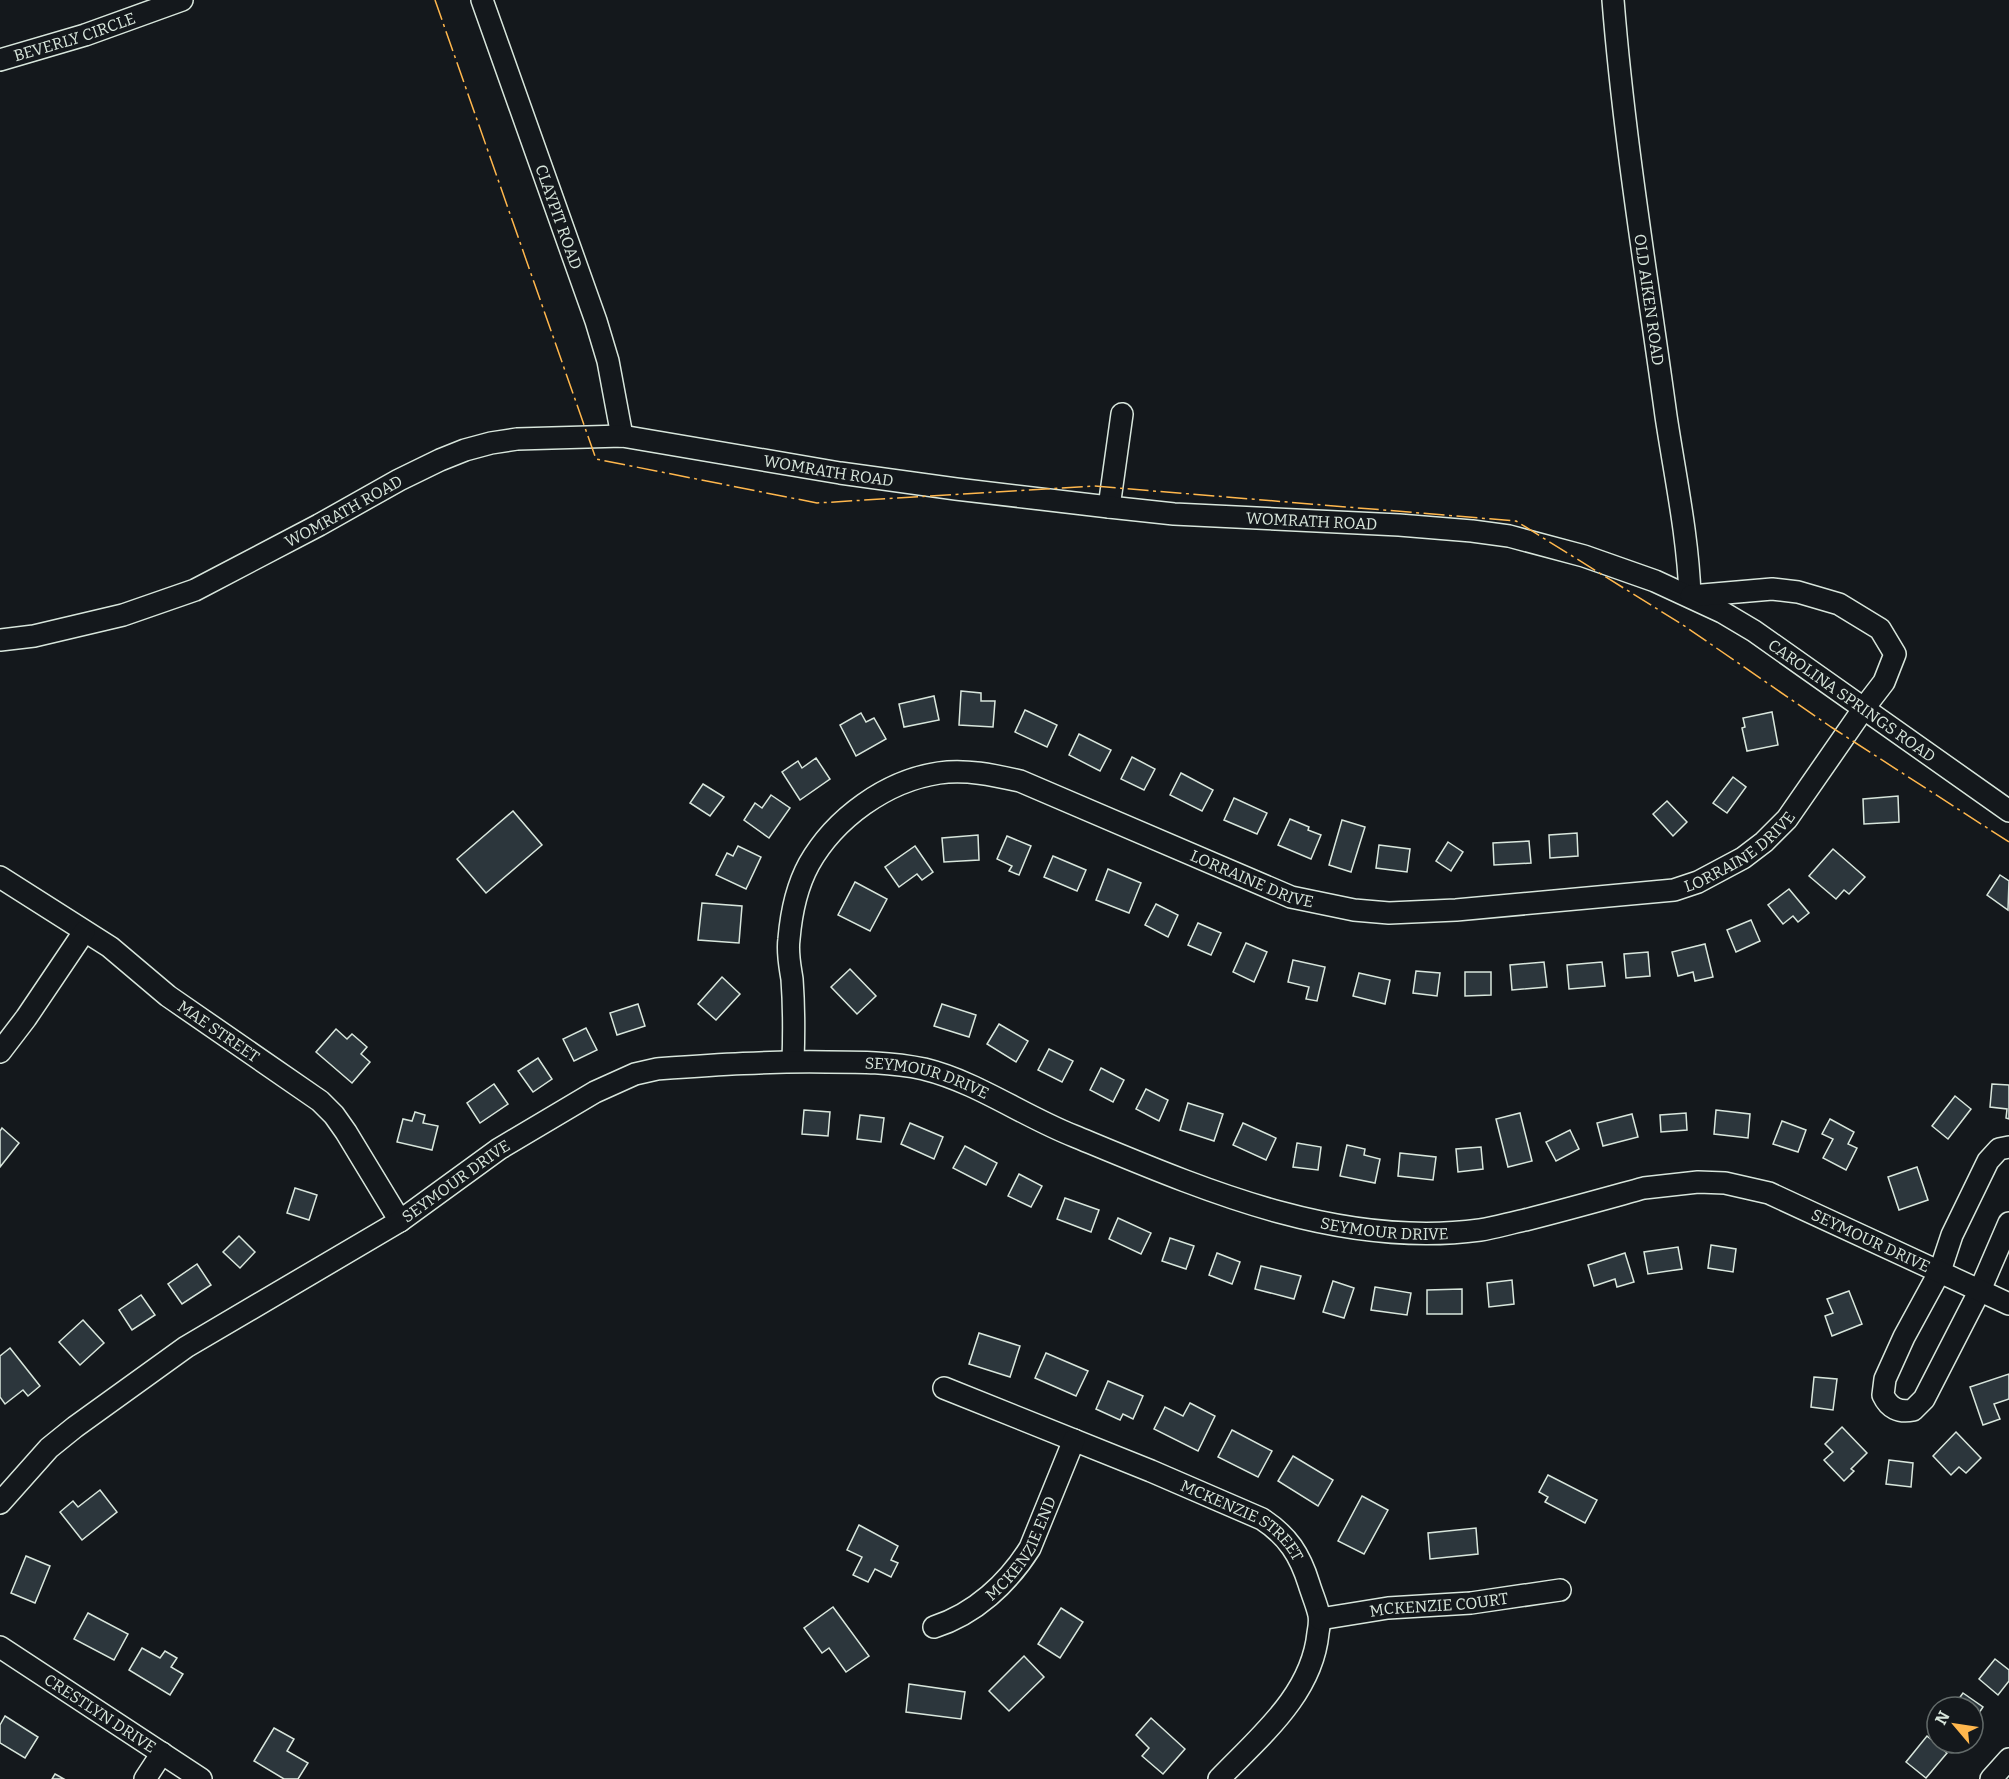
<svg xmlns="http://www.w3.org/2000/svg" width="2009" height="1779" font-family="Bitter,serif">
	<rect width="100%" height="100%" fill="#14181c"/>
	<g fill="#2c363c" stroke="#d8e6dc" stroke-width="1.5">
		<path d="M 961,691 L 981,693 L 981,701 L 995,701 L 993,727 L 959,725 Z"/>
		<path d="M 934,696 L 939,720 L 904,727 L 899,704 Z"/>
		<path d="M 1025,710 L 1057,725 L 1047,747 L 1015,732 Z"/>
		<path d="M 1772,712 L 1778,745 L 1747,751 L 1742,728 L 1745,727 L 1743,718 Z"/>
		<path d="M 861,713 L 866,722 L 874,718 L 886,739 L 856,756 L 840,725 Z"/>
		<path d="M 1079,734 L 1111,750 L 1100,771 L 1069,755 Z"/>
		<path d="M 1132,757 L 1155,769 L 1144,790 L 1121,779 Z"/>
		<path d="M 816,758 L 830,779 L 800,800 L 782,772 L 798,761 L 802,768 Z"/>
		<path d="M 1181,773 L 1213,790 L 1202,811 L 1170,795 Z"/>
		<path d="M 1733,777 L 1746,787 L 1727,813 L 1713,803 Z"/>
		<path d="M 703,784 L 724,797 L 710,816 L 690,803 Z"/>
		<path d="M 771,795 L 790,808 L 769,838 L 744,820 L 755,803 L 762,808 Z"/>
		<path d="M 1898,796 L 1899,822 L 1864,824 L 1863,799 Z"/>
		<path d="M 1234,798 L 1267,813 L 1257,834 L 1224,820 Z"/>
		<path d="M 1667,801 L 1687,822 L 1673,836 L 1653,814 Z"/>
		<path d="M 513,811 L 542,845 L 486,893 L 457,859 Z"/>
		<path d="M 1290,819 L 1309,827 L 1308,830 L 1321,835 L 1311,859 L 1278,845 Z"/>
		<path d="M 1342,820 L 1365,827 L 1351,872 L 1329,865 Z"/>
		<path d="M 1577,833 L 1578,856 L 1550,858 L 1549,835 Z"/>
		<path d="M 978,835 L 979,860 L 944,862 L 942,838 Z"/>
		<path d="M 1007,836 L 1031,846 L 1019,875 L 1009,871 L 1012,866 L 997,859 Z"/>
		<path d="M 1529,841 L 1531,863 L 1494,865 L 1493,843 Z"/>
		<path d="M 1448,842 L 1463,852 L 1451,871 L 1436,861 Z"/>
		<path d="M 1379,845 L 1410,849 L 1407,872 L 1376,868 Z"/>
		<path d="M 738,846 L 761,857 L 746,889 L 716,875 L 727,853 L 733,856 Z"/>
		<path d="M 915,846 L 933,872 L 922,880 L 917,874 L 899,887 L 885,867 Z"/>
		<path d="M 1833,849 L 1865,877 L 1849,894 L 1844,890 L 1836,899 L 1809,876 Z"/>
		<path d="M 1053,856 L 1086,870 L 1077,891 L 1044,877 Z"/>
		<path d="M 1108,869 L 1141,883 L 1129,913 L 1096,900 Z"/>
		<path d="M 2000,875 L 2009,881 L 2008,910 L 1987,895 Z"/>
		<path d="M 855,882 L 887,899 L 870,931 L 838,915 Z"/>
		<path d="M 1789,889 L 1809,913 L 1798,922 L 1793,916 L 1783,924 L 1768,905 Z"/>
		<path d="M 702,903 L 742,906 L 739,943 L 698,940 Z"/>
		<path d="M 1156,904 L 1178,915 L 1168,937 L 1145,925 Z"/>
		<path d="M 1751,920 L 1760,941 L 1736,952 L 1727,930 Z"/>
		<path d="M 1198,923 L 1221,933 L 1211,955 L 1188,945 Z"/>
		<path d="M 1246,943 L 1267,952 L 1254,982 L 1233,972 Z"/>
		<path d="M 1705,944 L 1713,977 L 1695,981 L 1693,972 L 1678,976 L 1672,952 Z"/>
		<path d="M 1648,952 L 1650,976 L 1626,978 L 1624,954 Z"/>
		<path d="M 1293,960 L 1325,967 L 1317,1001 L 1306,999 L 1309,987 L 1288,982 Z"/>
		<path d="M 1544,962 L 1547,987 L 1512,990 L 1510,965 Z"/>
		<path d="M 1602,962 L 1605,986 L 1569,989 L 1567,965 Z"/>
		<path d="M 850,969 L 876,996 L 857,1014 L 831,987 Z"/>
		<path d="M 1416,971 L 1440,973 L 1437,996 L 1413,993 Z"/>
		<path d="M 1465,972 L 1491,972 L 1491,995 L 1465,996 Z"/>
		<path d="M 1359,973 L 1390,980 L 1385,1004 L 1353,996 Z"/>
		<path d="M 722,977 L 740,994 L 716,1020 L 698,1004 Z"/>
		<path d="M 638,1004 L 645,1026 L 617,1035 L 610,1013 Z"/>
		<path d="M 942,1004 L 976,1015 L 969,1037 L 934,1026 Z"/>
		<path d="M 999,1024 L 1028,1041 L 1016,1062 L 987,1044 Z"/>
		<path d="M 586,1028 L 597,1050 L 574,1061 L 563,1039 Z"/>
		<path d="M 336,1029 L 347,1039 L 352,1034 L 367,1047 L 361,1054 L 370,1062 L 352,1083 L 316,1052 Z"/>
		<path d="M 1049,1049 L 1073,1061 L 1062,1082 L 1038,1070 Z"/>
		<path d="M 538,1058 L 552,1079 L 533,1092 L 518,1071 Z"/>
		<path d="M 1101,1068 L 1124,1080 L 1113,1102 L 1090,1090 Z"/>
		<path d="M 494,1084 L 508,1104 L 480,1123 L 467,1103 Z"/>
		<path d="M 1992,1084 L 2009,1085 L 2009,1119 L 2006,1118 L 2007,1109 L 1990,1107 Z"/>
		<path d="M 1146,1089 L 1168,1100 L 1159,1121 L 1136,1109 Z"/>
		<path d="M 1955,1096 L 1971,1109 L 1948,1139 L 1932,1126 Z"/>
		<path d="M 1188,1103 L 1223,1114 L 1214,1141 L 1180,1130 Z"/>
		<path d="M 804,1110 L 830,1112 L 828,1136 L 802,1134 Z"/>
		<path d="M 1716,1110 L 1750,1114 L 1748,1138 L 1714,1134 Z"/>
		<path d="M 415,1112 L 425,1115 L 423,1123 L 438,1126 L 432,1150 L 397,1142 L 403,1119 L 412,1121 Z"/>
		<path d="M 1520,1113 L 1532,1161 L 1508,1167 L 1496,1119 Z"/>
		<path d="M 1686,1113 L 1687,1130 L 1661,1132 L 1660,1115 Z"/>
		<path d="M 1632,1114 L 1638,1137 L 1603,1146 L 1597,1123 Z"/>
		<path d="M 860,1115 L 884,1118 L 881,1142 L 857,1139 Z"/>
		<path d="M 1830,1119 L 1854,1132 L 1848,1144 L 1857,1148 L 1846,1170 L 1823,1158 L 1833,1139 L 1822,1134 Z"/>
		<path d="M 1782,1121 L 1806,1130 L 1798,1152 L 1773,1144 Z"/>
		<path d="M 910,1123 L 943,1137 L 934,1159 L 901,1144 Z"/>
		<path d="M 1243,1123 L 1276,1138 L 1266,1160 L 1233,1145 Z"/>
		<path d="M 2,1128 L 19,1143 L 0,1167 L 0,1131 Z"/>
		<path d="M 1570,1130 L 1579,1149 L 1556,1161 L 1546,1142 Z"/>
		<path d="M 1297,1143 L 1321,1147 L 1318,1170 L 1293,1167 Z"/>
		<path d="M 1347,1145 L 1365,1149 L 1364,1155 L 1380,1159 L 1375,1183 L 1340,1176 Z"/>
		<path d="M 965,1146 L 997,1163 L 986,1185 L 953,1168 Z"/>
		<path d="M 1481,1147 L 1483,1169 L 1458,1172 L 1456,1149 Z"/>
		<path d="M 1400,1153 L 1436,1157 L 1433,1180 L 1398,1176 Z"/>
		<path d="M 1917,1167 L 1928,1200 L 1899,1210 L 1888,1177 Z"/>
		<path d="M 1019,1174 L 1042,1186 L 1031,1207 L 1008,1196 Z"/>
		<path d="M 295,1188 L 317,1195 L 309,1220 L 287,1213 Z"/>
		<path d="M 1065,1198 L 1099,1210 L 1091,1232 L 1057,1219 Z"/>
		<path d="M 1118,1218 L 1151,1233 L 1141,1254 L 1109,1239 Z"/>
		<path d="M 239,1236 L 255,1252 L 240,1268 L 223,1252 Z"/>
		<path d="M 1170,1238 L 1194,1246 L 1186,1269 L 1162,1261 Z"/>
		<path d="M 1711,1245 L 1736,1249 L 1733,1272 L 1708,1268 Z"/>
		<path d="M 1678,1247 L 1682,1269 L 1648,1274 L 1644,1252 Z"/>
		<path d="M 1217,1253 L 1240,1262 L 1232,1284 L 1209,1275 Z"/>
		<path d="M 1625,1253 L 1634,1282 L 1617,1287 L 1615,1279 L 1594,1286 L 1588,1265 Z"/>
		<path d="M 197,1264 L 211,1285 L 182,1304 L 168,1284 Z"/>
		<path d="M 1261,1266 L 1301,1276 L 1294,1299 L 1255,1289 Z"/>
		<path d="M 1512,1280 L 1514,1304 L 1489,1307 L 1487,1283 Z"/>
		<path d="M 1333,1281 L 1354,1288 L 1344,1318 L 1323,1312 Z"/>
		<path d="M 1375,1287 L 1411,1293 L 1407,1315 L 1371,1310 Z"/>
		<path d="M 1462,1289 L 1462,1314 L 1427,1314 L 1427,1290 Z"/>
		<path d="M 1849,1291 L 1862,1324 L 1832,1336 L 1825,1316 L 1833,1313 L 1827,1299 Z"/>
		<path d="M 141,1295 L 155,1315 L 132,1330 L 119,1310 Z"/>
		<path d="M 83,1320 L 104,1343 L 80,1365 L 59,1342 Z"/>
		<path d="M 979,1333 L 1020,1346 L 1010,1377 L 969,1364 Z"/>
		<path d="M 10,1348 L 40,1386 L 28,1396 L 23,1390 L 5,1404 L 0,1397 L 0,1356 Z"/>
		<path d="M 1046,1353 L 1088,1371 L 1076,1396 L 1035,1378 Z"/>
		<path d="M 2009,1374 L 2009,1399 L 1994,1404 L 2000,1419 L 1983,1425 L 1970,1387 Z"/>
		<path d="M 1814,1377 L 1837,1379 L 1833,1410 L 1811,1407 Z"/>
		<path d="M 1108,1381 L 1143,1396 L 1133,1419 L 1123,1414 L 1120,1420 L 1096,1409 Z"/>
		<path d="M 1190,1403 L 1215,1416 L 1198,1451 L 1154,1429 L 1165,1407 L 1183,1416 Z"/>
		<path d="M 1842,1427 L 1867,1453 L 1851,1469 L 1854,1471 L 1844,1481 L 1824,1460 L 1833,1452 L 1825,1444 Z"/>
		<path d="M 1232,1430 L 1272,1451 L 1258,1477 L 1218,1457 Z"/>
		<path d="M 1956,1432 L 1981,1458 L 1966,1473 L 1959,1467 L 1951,1475 L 1933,1456 Z"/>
		<path d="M 1293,1456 L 1333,1480 L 1318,1506 L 1278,1481 Z"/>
		<path d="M 1889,1460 L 1913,1463 L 1911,1487 L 1886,1484 Z"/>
		<path d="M 1548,1475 L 1597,1500 L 1585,1523 L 1545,1502 L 1548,1497 L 1539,1492 Z"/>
		<path d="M 100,1490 L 117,1512 L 82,1540 L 60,1512 L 73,1501 L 78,1507 Z"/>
		<path d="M 1362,1496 L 1388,1510 L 1364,1554 L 1338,1541 Z"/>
		<path d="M 859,1525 L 898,1546 L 891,1560 L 898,1563 L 891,1577 L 875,1569 L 868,1582 L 853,1575 L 862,1557 L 847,1550 Z"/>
		<path d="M 1476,1528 L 1478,1554 L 1430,1559 L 1428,1533 Z"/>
		<path d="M 26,1556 L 50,1566 L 35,1603 L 11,1593 Z"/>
		<path d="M 833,1607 L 869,1656 L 846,1672 L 829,1648 L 822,1653 L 804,1628 Z"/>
		<path d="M 1061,1608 L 1083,1622 L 1060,1658 L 1038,1644 Z"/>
		<path d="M 88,1613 L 128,1634 L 114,1660 L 74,1639 Z"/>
		<path d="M 142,1648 L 160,1658 L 165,1651 L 177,1658 L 171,1667 L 183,1674 L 170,1695 L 129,1670 Z"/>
		<path d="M 1024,1656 L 1044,1677 L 1009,1711 L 989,1691 Z"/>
		<path d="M 1995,1659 L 2009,1670 L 2009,1681 L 1998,1695 L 1979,1679 Z"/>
		<path d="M 909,1684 L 965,1692 L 961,1719 L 906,1712 Z"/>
		<path d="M 1963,1693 L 1983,1707 L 1973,1722 L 1973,1707 L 1953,1707 Z"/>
		<path d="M 5,1716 L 38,1737 L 25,1758 L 0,1743 L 0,1725 Z"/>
		<path d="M 1151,1718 L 1185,1749 L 1163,1774 L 1142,1756 L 1149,1748 L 1136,1735 Z"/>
		<path d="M 274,1728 L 294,1739 L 287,1751 L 308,1763 L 298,1779 L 284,1779 L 254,1761 Z"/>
		<path d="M 1927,1736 L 1947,1753 L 1926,1778 L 1906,1762 Z"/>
		<path d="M 55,1774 L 64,1779 L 52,1779 Z"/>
	</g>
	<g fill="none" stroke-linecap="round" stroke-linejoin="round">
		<g stroke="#d8e6dc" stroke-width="24">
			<g id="minor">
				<path id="s1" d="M 482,0 L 596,321 L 608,361 L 622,436"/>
				<path id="s2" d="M 1613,0 C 1624,139 1647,277 1666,416 C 1675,476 1688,536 1690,596"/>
				<path id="s3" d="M 0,60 L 85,35 L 182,0"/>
				<path d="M 1109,507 L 1122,414"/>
				<path id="s4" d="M 0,640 L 34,636 L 123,615 L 195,590 L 319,525 L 399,480 L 440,460 L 465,450 L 491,443 L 517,439 L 622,436 L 840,473 L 956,489 L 1109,507 L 1174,514 L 1399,525 L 1472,531 L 1509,536 L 1584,556 L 1655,581 L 1722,612 L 1754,631 L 2009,811"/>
				<path id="s5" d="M 0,877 L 110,947 L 168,996 L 320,1101 L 334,1115 L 346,1132 L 400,1221"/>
				<path d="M 0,1052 L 26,1018 L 84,932"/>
				<path id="s6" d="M 793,1061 C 794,1034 794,1006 792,979 C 790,966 787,953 789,939 C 791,915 797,886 809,864 C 835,818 886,781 939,773 C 966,769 993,775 1020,781 L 1291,897 L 1354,910 L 1389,913 L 1456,910 L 1674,890 L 1698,882 L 1743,858 L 1764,842 L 1787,819 L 1864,708 L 1884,682 L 1895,654 L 1880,629 L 1839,604 L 1798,592 L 1772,589 L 1691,596"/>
				<path d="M 2009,1147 L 1999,1149 L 1988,1161 L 1952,1235 L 1940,1271 L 1904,1337 L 1885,1379 L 1883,1395 C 1889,1408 1899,1413 1913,1410 L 1924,1399 L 1980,1290 L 2009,1223"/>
				<path id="s7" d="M 944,1388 L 1151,1471 L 1262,1519 C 1288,1536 1300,1555 1309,1584 C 1312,1594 1317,1605 1319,1615 C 1320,1621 1319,1628 1318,1633 C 1312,1695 1259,1737 1219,1779"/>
				<path id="s8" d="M 0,1503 L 49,1448 L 75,1427 L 186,1347 L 400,1221 L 499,1149 L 595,1092 L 635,1074 L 657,1069 C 714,1065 770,1061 827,1062 C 860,1062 891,1062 924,1069 C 977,1082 1023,1116 1074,1136 C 1202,1189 1338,1249 1480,1230 C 1495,1228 1510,1223 1525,1220 C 1565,1210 1604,1199 1644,1188 L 1698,1182 L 1725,1183 L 1769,1193 L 2009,1304"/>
				<path id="s9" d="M 1320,1619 L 1388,1608 L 1471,1603 L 1560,1590"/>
				<path id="s10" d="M 934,1627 C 975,1614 1008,1583 1030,1548 L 1074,1440"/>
				<path id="s11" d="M 0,1647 L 201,1779"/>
				<path d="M 145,1779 L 162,1753"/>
				<path d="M 1991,1779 L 2009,1759"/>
			</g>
		</g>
		<use href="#minor" stroke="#14181c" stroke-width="21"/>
		<path stroke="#ffb74d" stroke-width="1.5" stroke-dasharray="21 4.5 3 4.5" stroke-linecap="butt" d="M 435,0 L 596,459 L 817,503 L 1094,486 L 1516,521 L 1683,625 L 1831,727 L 2009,842"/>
	</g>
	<g text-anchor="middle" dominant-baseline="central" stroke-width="4.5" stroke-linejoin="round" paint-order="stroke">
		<g font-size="16" fill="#d8e6dc" stroke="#14181c">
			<text stroke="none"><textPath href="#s3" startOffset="78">BEVERLY CIRCLE</textPath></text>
			<text stroke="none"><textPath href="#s1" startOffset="230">CLAYPIT ROAD</textPath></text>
			<text stroke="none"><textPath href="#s2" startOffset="302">OLD AIKEN ROAD</textPath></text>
			<text stroke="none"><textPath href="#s4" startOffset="874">WOMRATH ROAD</textPath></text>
			<text stroke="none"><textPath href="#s4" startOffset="370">WOMRATH ROAD</textPath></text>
			<text stroke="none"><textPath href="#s4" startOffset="1360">WOMRATH ROAD</textPath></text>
			<text stroke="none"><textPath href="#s4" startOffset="1942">CAROLINA SPRINGS ROAD</textPath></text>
			<text stroke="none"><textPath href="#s6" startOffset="1203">LORRAINE DRIVE</textPath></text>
			<text stroke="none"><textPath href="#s6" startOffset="698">LORRAINE DRIVE</textPath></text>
			<text stroke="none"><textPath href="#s5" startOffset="268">MAE STREET</textPath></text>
			<text stroke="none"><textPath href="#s8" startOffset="1065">SEYMOUR DRIVE</textPath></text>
			<text stroke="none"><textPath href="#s8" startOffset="561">SEYMOUR DRIVE</textPath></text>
			<text stroke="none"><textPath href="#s8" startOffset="1551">SEYMOUR DRIVE</textPath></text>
			<text stroke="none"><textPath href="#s8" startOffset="2055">SEYMOUR DRIVE</textPath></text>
			<text stroke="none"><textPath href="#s7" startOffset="328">MCKENZIE STREET</textPath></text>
			<text stroke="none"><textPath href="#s10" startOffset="122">MCKENZIE END</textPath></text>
			<text stroke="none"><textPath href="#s9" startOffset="120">MCKENZIE COURT</textPath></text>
			<text stroke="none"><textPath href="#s11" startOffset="120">CRESTLYN DRIVE</textPath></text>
		</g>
	</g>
	<g transform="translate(1955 1725) rotate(299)"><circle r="28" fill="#14181c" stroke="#626a69" stroke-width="1.5"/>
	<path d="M0-4.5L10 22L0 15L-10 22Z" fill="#ffb74d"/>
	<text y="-9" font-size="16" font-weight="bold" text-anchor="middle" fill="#d8e6dc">N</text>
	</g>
</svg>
